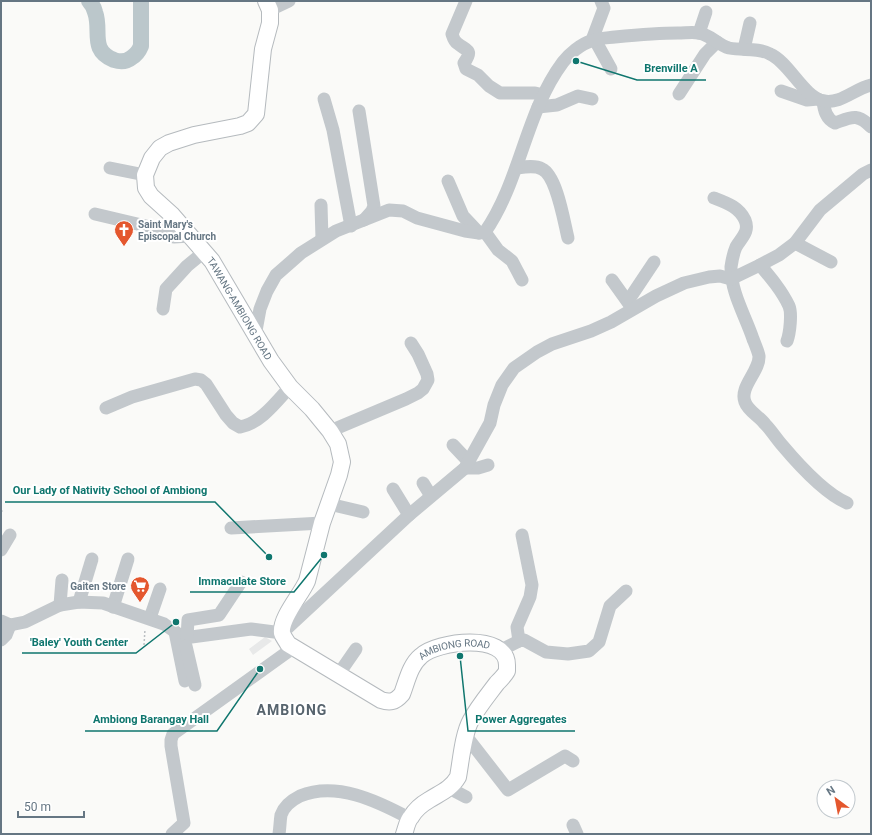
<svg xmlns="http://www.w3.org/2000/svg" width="872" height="835" font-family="Roboto,sans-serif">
	<rect width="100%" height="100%" fill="#fafaf8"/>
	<path fill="#e8e9e9" d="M 265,637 L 272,641 L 253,655 L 249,649 Z"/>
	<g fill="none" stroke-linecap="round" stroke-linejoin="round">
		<path stroke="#bbc7cb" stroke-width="16" d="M 89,1 C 92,4 94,8 95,12 C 102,31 89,50 114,60 C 120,62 126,62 131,58 C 136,55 139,51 141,46 L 141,1"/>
		<g stroke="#b5babe" stroke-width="18">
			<g id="major">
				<path id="s1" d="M 266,1 L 270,10 L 270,23 L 263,49 L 256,114 L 248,123 L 240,126 L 194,135 L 169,143 L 160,148 L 152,158 L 145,175 L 146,188 L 151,196 L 172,215 L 212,261 L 271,361 L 290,387 L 312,409 L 330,431 L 338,444 L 342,462 L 339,475 L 322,523 L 307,581 C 301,595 280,618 282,633 C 283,637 286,640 288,644 L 381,700 C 390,703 395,702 402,694 C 407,681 410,665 421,656 C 437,641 507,632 507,665 C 507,667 507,669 507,671 C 505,675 500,680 497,683 C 488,695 478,707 471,720 C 463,734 461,761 458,777 C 451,789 440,793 429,800 C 422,804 415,810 411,817 C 407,821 406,829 404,834"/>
			</g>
		</g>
		<g stroke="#bbbfc2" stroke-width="1.5" stroke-dasharray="2 2" stroke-linecap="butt">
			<path d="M 1,512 L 3,510"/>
			<path d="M 144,645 L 145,629"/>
		</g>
		<g stroke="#c3c8cc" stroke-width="13">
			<path d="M 466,1 L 452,34 C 453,37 454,41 457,43 C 466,51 474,49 464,63 L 466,69 L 478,75 L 489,86 L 500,93 L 535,93 L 543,95"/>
			<path d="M 270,10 L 289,1"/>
			<path d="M 699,33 L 706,12"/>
			<path d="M 592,40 L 604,8 L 601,1"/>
			<path d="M 595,40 L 611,69"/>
			<path d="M 744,49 L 750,23"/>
			<path d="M 781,91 L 807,100 L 818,99"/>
			<path d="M 679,94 L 705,54 L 717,42"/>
			<path d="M 324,99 L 333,130 L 351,226"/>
			<path d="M 823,101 C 824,110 826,119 835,123 C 852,117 857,113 871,127"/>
			<path d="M 538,107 L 557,105 L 578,96 L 592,99"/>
			<path d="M 359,111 L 374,206 L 372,211 L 364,220"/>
			<path d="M 110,168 L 145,175"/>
			<path d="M 517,168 C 524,167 535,165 542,169 C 557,176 564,222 568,238"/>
			<path d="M 448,181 L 463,216 L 479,233"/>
			<path d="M 714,198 C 727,203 739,207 745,220 C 750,232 741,238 736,247 C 733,254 732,260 731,267 C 731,293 745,315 753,339 C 755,344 758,351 759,356 C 760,371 739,387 745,402 C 748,411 759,416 765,424 C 771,430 776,438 782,445 C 798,464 824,493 847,503"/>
			<path d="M 321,205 L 322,239"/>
			<path d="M 95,214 L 167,231 L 174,237 L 190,236"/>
			<path d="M 485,232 L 498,250 L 512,261 L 522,280"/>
			<path d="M 795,243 L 831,262"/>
			<path d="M 760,265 C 771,278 782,291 789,306 C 792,313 790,333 787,341"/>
			<path d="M 612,280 L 632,308"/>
			<path d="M 628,301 L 654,262"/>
			<path d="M 163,309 L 166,289 L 187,266 L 204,252"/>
			<path d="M 255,336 L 260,309 L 267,291 L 276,275 L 301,253 L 336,231 L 389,210 L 403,211 L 417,218 L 465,231 L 479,233 L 485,232 C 521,180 525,113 563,62 C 569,54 581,44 591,41 C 598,38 607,38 615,37 C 636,35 657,33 678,33 C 685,33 693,32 699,33 C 711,35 718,45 729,48 C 743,51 757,47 770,54 C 789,62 804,98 824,101 C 841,104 854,89 871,85"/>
			<path d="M 106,408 L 132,397 L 195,379 L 201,380 L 206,384 L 226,415 L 233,423 L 240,427 C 260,424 277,401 290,387"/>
			<path d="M 330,431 L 406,399 L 418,393 L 423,389 L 428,380 L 427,374 L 418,354 L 411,343"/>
			<path d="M 453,445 L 469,462"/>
			<path d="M 465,468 L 478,468 L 488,465"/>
			<path d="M 423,483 L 431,496"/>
			<path d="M 393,489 L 409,515"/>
			<path d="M 329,504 L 363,512"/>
			<path d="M 231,528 L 322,523"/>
			<path d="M 1,550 L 10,535"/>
			<path d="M 79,602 L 92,559"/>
			<path d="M 60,605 L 62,580"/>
			<path d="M 113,607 L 128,559"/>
			<path d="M 150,618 L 160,589"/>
			<path d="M 1,621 L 10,625 L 25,622 L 60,605 L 79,602 L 103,603 L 164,624 L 184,638 L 251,629 L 282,633 L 409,515 L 465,468 L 490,423 L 494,405 L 502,385 L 514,368 L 537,352 L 552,344 L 591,331 L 611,322 L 656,296 L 684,283 L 709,277 L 720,276 L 731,279 L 760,265 L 779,255 L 795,243 L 820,210 L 863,174 L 871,170"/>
			<path d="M 175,632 L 185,681"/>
			<path d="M 187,638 L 188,620 L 219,615 L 241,582"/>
			<path d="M 1,640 L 6,635 L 10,625"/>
			<path d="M 519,641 L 517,627 L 530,597 L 532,585 L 522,535"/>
			<path d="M 186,646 L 195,685"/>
			<path d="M 501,650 L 519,641 L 524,640 L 546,652 L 568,654 L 589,651 L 599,642 L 610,606 L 626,591"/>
			<path d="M 338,675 L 356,649"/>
			<path d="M 466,736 L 508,790 L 565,756 L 573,761"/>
			<path d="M 449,788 L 466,797"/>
			<path d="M 573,825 L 577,834"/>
			<path d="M 172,834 L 184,823 L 171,746 L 171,740 L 173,734 L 293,648"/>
			<path d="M 279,834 C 280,828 280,821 281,815 C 284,806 292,800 300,796 C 336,781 377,801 409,818"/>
		</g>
		<use href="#major" stroke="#fff" stroke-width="16"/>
	</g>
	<defs>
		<g id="church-pin" transform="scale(1)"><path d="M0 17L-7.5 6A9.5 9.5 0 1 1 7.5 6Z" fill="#e4572e" stroke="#fff"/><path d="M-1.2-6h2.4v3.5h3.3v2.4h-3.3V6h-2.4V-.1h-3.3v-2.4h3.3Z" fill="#fff"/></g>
		<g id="supermarket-pin" transform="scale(1)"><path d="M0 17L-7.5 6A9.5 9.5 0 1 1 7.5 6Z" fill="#e4572e" stroke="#fff"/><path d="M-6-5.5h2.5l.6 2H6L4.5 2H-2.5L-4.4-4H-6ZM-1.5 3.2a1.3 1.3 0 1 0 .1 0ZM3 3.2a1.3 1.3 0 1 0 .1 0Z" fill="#fff"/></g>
	</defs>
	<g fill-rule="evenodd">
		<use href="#church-pin" x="124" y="230"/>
		<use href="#supermarket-pin" x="140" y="586"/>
	</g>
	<g text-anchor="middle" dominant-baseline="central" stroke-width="4" stroke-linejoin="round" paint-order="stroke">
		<g font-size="10" font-weight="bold" fill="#657683" stroke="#fff" text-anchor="start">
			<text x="138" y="224">Saint Mary's<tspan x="138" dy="12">Episcopal Church</tspan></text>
			<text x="126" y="586" text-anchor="end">Gaiten Store</text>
		</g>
		<g font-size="10" fill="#657683" stroke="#fff">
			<text stroke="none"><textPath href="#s1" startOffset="417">TAWANG-AMBIONG ROAD</textPath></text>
			<text stroke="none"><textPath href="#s1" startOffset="1009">AMBIONG ROAD</textPath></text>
		</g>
		<g font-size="14" font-weight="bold" letter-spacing="1" fill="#57646e" stroke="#fff">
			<text x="292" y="710">AMBIONG</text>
		</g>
	</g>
	<path fill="none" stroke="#0f766e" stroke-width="1.5" d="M576 61L637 80H706M269 557L215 502H5M324 555L294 592H190M176 622L136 653H22M460 656L468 731H575M260 669L217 731H85"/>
	<g fill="#0f766e" stroke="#fff" stroke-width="1.5">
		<circle cx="576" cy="61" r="4"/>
		<circle cx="269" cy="557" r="4"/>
		<circle cx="324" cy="555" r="4"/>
		<circle cx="176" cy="622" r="4"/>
		<circle cx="460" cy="656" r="4"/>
		<circle cx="260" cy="669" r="4"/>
	</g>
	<g font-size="11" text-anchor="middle" font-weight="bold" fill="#0f766e" stroke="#fff" stroke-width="4" stroke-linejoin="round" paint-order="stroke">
		<text x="671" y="72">Brenville A</text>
		<text x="110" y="494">Our Lady of Nativity School of Ambiong</text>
		<text x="242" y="585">Immaculate Store</text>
		<text x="79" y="646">'Baley' Youth Center</text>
		<text x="521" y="723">Power Aggregates</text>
		<text x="151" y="723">Ambiong Barangay Hall</text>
	</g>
	<rect width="872" height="835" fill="none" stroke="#657683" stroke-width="4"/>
	<g transform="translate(836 799) rotate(328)"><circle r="19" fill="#ffffff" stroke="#c1c8cd"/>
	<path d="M0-3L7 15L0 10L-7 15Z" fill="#e4572e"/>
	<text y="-6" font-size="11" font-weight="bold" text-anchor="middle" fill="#657683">N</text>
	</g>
	<path d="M18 811v6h66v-6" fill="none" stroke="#657683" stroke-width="2"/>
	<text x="24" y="811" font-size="12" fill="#657683" stroke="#ffffff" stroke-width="3" paint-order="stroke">50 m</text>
</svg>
